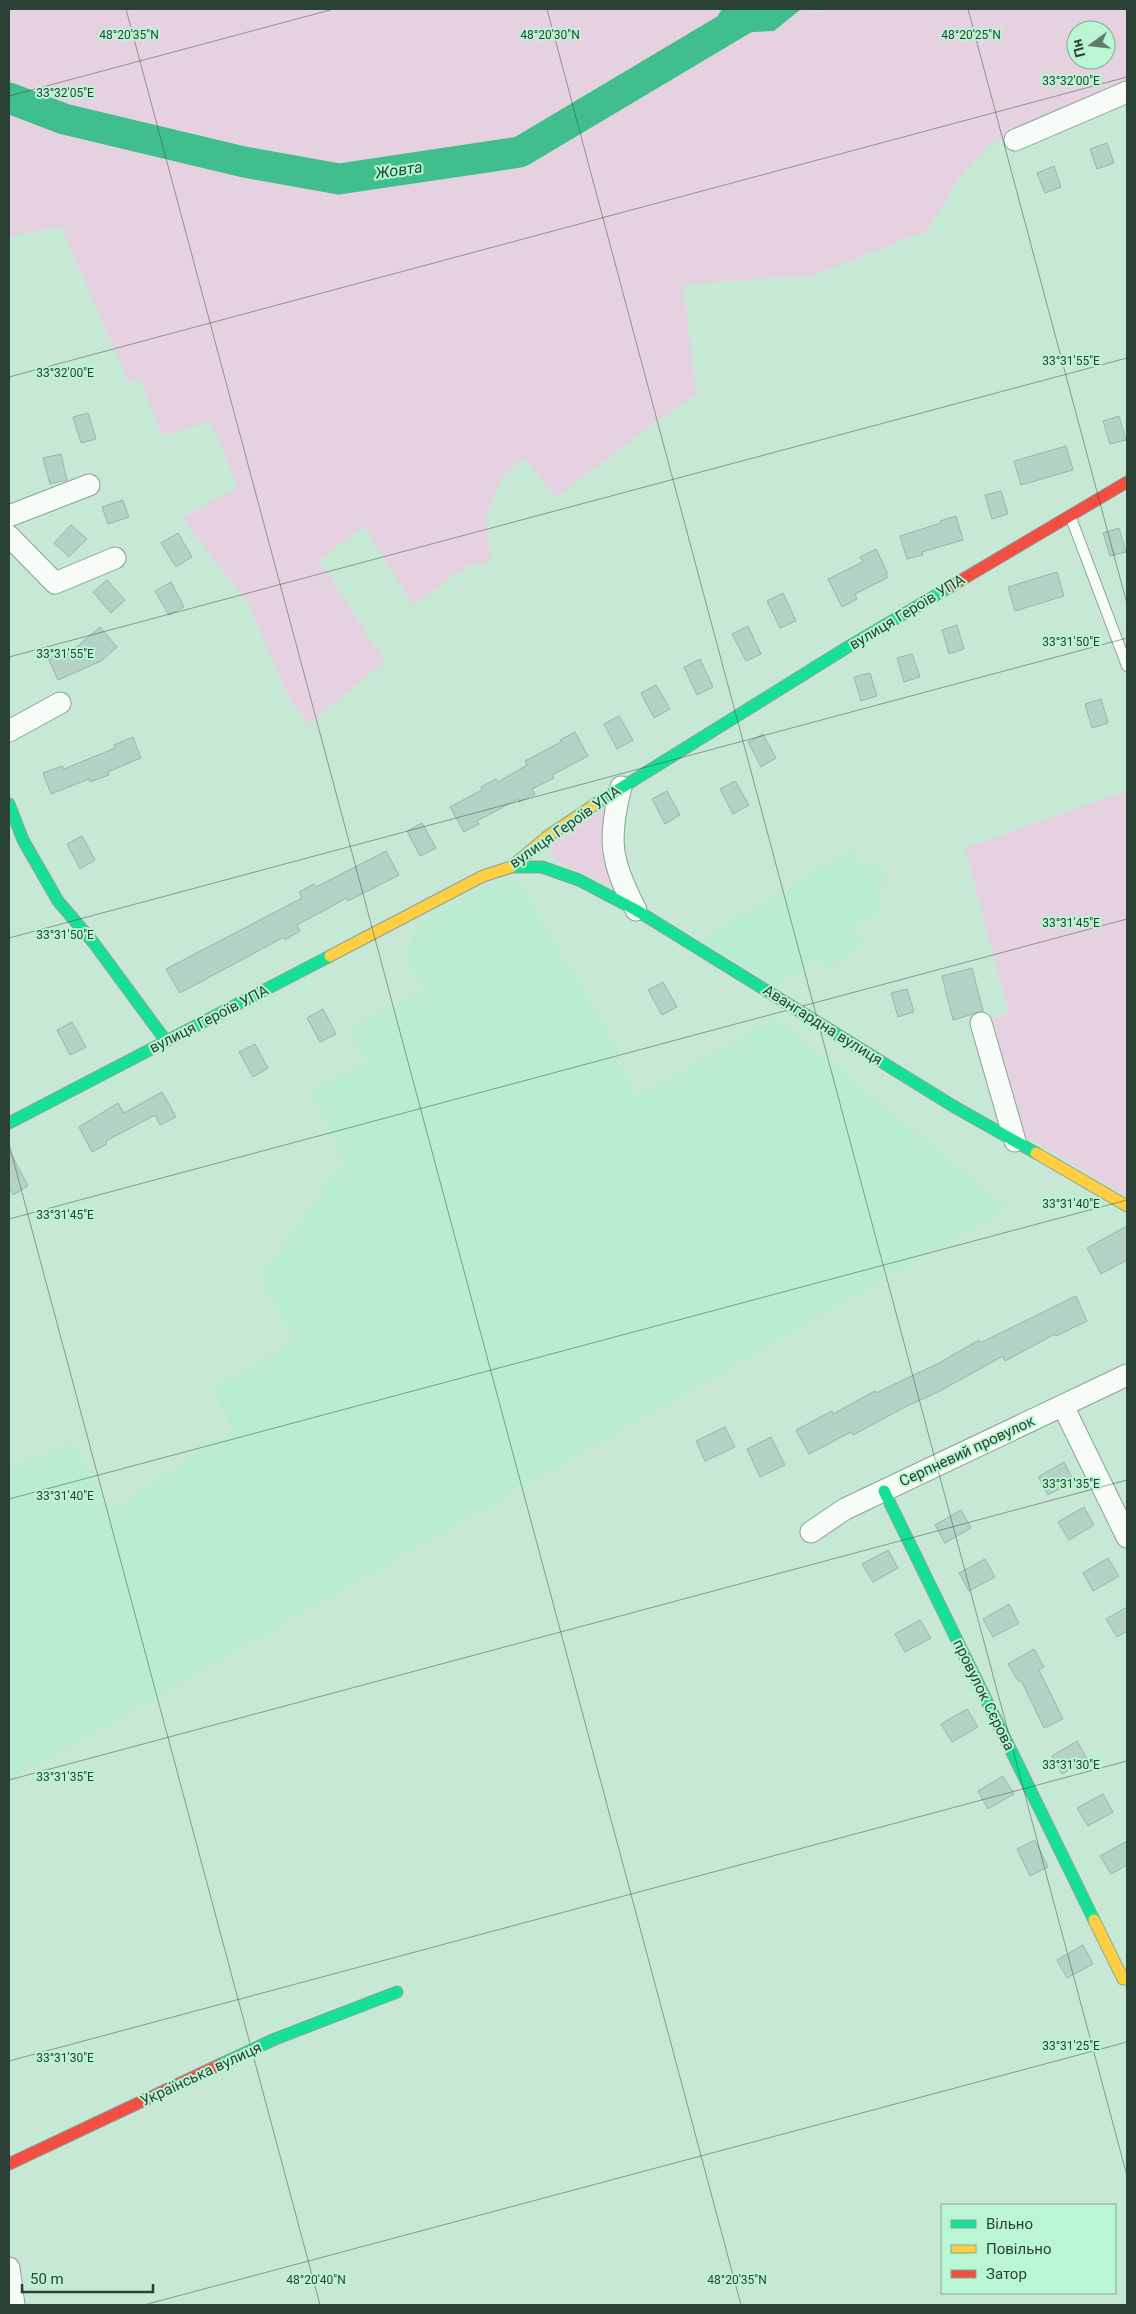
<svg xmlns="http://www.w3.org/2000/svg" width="1136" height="2314" font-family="Roboto,sans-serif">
	<rect width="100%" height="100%" fill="#c7e8d5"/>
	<g fill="#b9ecd0">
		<path d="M 851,850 L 860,870 L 877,863 L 887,882 L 873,890 L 883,906 L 854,927 L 864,943 L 827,970 L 818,958 L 776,987 L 701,940 Z"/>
		<path d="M 516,879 L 620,1052 L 613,1055 L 636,1097 L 776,1018 L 1008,1208 L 9,1781 L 9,1468 L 73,1443 L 110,1511 L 233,1429 L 213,1390 L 295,1340 L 260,1276 L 344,1162 L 311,1091 L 367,1063 L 349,1029 L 424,989 L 407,957 L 410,944 L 421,921 L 489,885 Z"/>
	</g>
	<g fill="#e6d1e0" fill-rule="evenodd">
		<path d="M 9,9 L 722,9 L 718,15 L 733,33 L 774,31 L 801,9 L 823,13 L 824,9 L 1127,9 L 1127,87 L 987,146 L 959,178 L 928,230 L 815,275 L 683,284 L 696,394 L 633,439 L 556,498 L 523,457 L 498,484 L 486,518 L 491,561 L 467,566 L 413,605 L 364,526 L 319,560 L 385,662 L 308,724 L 289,698 L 248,603 L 182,518 L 238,487 L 211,422 L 162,435 L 140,379 L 128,381 L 61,226 L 9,236 ZM 1076,30 L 1106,30 L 1106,60 L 1076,60 Z"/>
		<path d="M 1127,791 L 1127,1197 L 1022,1134 L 991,1018 L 1009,1013 L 965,848 Z"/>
		<path d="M 612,798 L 621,891 L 557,861 L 551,853 L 550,846 Z"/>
	</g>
	<path fill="#41be8e" d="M 722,9 L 801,9 L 774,31 L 733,33 L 718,15 Z"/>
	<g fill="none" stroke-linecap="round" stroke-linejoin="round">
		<path stroke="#41be8e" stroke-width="31" d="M 9,98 L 64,119 L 244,162 L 339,179 L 520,152 L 760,9"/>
	</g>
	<g fill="#b4d2c6" stroke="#9ab6ab">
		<path d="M 1107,143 L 1114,163 L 1097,169 L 1090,149 Z"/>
		<path d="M 1054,166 L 1061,187 L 1045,193 L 1037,173 Z"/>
		<path d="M 88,413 L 96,439 L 81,443 L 73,417 Z"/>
		<path d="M 1119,416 L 1126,440 L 1110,444 L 1103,421 Z"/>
		<path d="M 1066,446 L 1073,470 L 1021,485 L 1014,461 Z"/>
		<path d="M 61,454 L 67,480 L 50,484 L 43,458 Z"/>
		<path d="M 1001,491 L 1008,514 L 992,519 L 985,495 Z"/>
		<path d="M 123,500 L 129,517 L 108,524 L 102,507 Z"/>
		<path d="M 956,516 L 963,540 L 922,552 L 923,555 L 907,559 L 900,536 L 941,523 L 940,521 Z"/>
		<path d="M 71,525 L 87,539 L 69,557 L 54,543 Z"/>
		<path d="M 1119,528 L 1126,552 L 1110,556 L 1103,533 Z"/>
		<path d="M 178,533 L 192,557 L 176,567 L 161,543 Z"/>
		<path d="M 876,549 L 887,572 L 887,578 L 855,594 L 857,599 L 842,607 L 828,579 L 863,562 L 860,557 Z"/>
		<path d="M 1057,572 L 1064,596 L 1015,611 L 1008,587 Z"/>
		<path d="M 107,580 L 125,600 L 111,613 L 93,592 Z"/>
		<path d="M 171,582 L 184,607 L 169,615 L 155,591 Z"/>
		<path d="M 783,593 L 796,621 L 780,628 L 767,601 Z"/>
		<path d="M 957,625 L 964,649 L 949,654 L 942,630 Z"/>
		<path d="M 748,626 L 761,654 L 746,661 L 732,634 Z"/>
		<path d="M 100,627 L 117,647 L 101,661 L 58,680 L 48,658 L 66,650 L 68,654 Z"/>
		<path d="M 912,654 L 920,677 L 904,682 L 897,658 Z"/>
		<path d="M 700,659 L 713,687 L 697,695 L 684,667 Z"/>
		<path d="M 870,673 L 877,696 L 861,701 L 854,677 Z"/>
		<path d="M 656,685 L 670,709 L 654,718 L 641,693 Z"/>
		<path d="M 1101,699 L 1108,723 L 1092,728 L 1085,704 Z"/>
		<path d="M 619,716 L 633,740 L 617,749 L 604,724 Z"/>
		<path d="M 575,732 L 588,756 L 552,775 L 554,778 L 532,789 L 535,794 L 519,802 L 518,799 L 477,821 L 479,824 L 464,832 L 450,807 L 482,790 L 481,787 L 496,779 L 498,782 L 527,765 L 525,761 L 561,742 L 560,740 Z"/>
		<path d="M 763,734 L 776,758 L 761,767 L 748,742 Z"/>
		<path d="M 133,737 L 141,758 L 108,772 L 109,775 L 90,782 L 89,779 L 51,794 L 43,773 L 62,766 L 64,769 L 115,748 L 114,745 Z"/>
		<path d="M 735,781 L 749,805 L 733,814 L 720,789 Z"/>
		<path d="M 667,791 L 680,815 L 665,824 L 652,799 Z"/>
		<path d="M 422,823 L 436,848 L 420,856 L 407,831 Z"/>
		<path d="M 82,836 L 95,860 L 80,869 L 67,844 Z"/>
		<path d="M 386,851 L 399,875 L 348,901 L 347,898 L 297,925 L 300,931 L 285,940 L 284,937 L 180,993 L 166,969 L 302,898 L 299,892 L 314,884 L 316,887 Z"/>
		<path d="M 972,968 L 983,1011 L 953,1020 L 942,976 Z"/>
		<path d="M 663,982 L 677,1007 L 662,1015 L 648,990 Z"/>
		<path d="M 907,989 L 914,1012 L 898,1017 L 891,993 Z"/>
		<path d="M 323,1009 L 336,1034 L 320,1042 L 307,1018 Z"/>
		<path d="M 72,1022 L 86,1047 L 70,1055 L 57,1030 Z"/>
		<path d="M 255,1044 L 268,1068 L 253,1077 L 239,1052 Z"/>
		<path d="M 162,1092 L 176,1117 L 160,1125 L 155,1115 L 106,1141 L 107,1144 L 92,1152 L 79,1127 L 118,1103 L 124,1113 Z"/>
		<path d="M 9,1150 L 28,1186 L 13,1195 L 9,1187 Z"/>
		<path d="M 1127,1226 L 1127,1260 L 1101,1274 L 1087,1248 Z"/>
		<path d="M 1076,1296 L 1087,1321 L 1056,1336 L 1055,1334 L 1005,1361 L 1003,1356 L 938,1392 L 903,1408 L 853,1435 L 851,1432 L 809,1454 L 796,1430 L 832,1411 L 833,1414 L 875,1391 L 876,1393 L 939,1363 L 979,1340 L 980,1343 Z"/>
		<path d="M 725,1427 L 735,1447 L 705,1461 L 696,1441 Z"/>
		<path d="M 771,1437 L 785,1465 L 760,1477 L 747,1449 Z"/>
		<path d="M 1064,1462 L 1074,1481 L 1048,1495 L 1038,1477 Z"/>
		<path d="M 1084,1507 L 1094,1525 L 1069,1540 L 1058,1522 Z"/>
		<path d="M 961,1510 L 971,1528 L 945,1543 L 935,1525 Z"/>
		<path d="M 888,1550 L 898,1568 L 873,1582 L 862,1564 Z"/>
		<path d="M 1108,1558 L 1119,1576 L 1093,1591 L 1083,1573 Z"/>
		<path d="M 985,1559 L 995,1577 L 969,1591 L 959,1573 Z"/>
		<path d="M 1009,1604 L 1019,1623 L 993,1637 L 983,1619 Z"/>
		<path d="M 1127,1607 L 1127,1631 L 1117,1637 L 1106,1619 Z"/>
		<path d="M 920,1620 L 931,1638 L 905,1652 L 895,1634 Z"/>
		<path d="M 1034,1649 L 1044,1667 L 1039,1670 L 1063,1719 L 1044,1728 L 1021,1680 L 1019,1682 L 1008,1664 Z"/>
		<path d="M 967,1709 L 978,1727 L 952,1742 L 941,1724 Z"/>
		<path d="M 1077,1741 L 1087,1759 L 1062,1774 L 1052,1756 Z"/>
		<path d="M 1003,1776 L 1014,1794 L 988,1809 L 978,1791 Z"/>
		<path d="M 1103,1794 L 1113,1812 L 1088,1826 L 1077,1808 Z"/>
		<path d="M 1035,1840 L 1048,1867 L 1030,1876 L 1017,1849 Z"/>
		<path d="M 1127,1841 L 1127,1865 L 1111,1874 L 1100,1856 Z"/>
		<path d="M 1083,1945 L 1093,1964 L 1067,1978 L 1057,1960 Z"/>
	</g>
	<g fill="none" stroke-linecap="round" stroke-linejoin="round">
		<g stroke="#8aa395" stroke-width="12">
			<path id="lane" d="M 1071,518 L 1127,666"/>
		</g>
		<g stroke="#8aa395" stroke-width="23">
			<g id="street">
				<path d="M 1015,140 L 1127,92"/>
				<path d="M 9,516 L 89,485"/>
				<path d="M 9,536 L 55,583 L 115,558"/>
				<path d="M 9,731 L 60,703"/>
				<path d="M 621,787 C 607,841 611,862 636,910"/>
				<path d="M 981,1023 L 1015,1141"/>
				<path d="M 1063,1406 L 1127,1537"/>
				<path d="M 811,1532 L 845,1509 L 1127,1375"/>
				<path d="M 9,2268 L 14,2305"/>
			</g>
		</g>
		<g stroke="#8aa395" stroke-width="13">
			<g id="fast">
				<path d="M 597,803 L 846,648 L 948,588"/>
				<path d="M 9,804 L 23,840 L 58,901 L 93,942 L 166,1041"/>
				<path d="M 511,867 L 542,867 L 579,880 L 636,910 L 953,1106 L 1036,1153"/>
				<path d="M 9,1123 L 330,956"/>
				<path d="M 884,1491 L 1094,1920"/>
				<path d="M 219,2065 L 275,2039 L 397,1992"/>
			</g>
		</g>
		<g stroke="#8aa395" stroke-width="13">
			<g id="slow">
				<path d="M 330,956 L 483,876 L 511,867 L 548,836 L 597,803"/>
				<path d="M 1036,1153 L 1127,1206"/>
				<path d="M 1094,1920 L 1123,1979 L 1127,1979"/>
			</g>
		</g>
		<g stroke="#8aa395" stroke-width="13">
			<g id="jam">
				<path d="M 948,588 L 1127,482"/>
				<path d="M 9,2164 L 219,2065"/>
			</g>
		</g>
		<use href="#lane" stroke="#f7fcf9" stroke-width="10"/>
		<use href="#street" stroke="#f7fcf9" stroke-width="21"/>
		<use href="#fast" stroke="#16e098" stroke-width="11"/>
		<use href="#slow" stroke="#ffcf43" stroke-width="11"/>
		<use href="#jam" stroke="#f24e42" stroke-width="11"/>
	</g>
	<path fill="none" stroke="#2a4235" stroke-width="1" stroke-opacity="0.45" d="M 126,9 L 741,2305M 547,9 L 1127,2176M 968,9 L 1127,604M 9,96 L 334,9M 9,377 L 1127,77M 9,657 L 1127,358M 9,938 L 1127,638M 9,1144 L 320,2305M 9,1219 L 1127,919M 9,1499 L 1127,1200M 9,1780 L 1127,1480M 9,2061 L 1127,1761M 144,2305 L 1127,2042"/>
	<g text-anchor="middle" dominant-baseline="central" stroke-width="4" stroke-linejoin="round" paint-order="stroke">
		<g font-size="15" fill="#2a4235" stroke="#baf5d4">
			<text transform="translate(907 612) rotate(-31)">вулиця Героїв УПА</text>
			<text transform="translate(565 827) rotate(-35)">вулиця Героїв УПА</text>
			<text transform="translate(209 1019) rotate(-27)">вулиця Героїв УПА</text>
			<text transform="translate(823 1025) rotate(32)">Авангардна вулиця</text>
			<text transform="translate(967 1451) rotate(-25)">Серпневий провулок</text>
			<text transform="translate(984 1695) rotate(64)">провулок Сєрова</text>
			<text transform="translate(201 2074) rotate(-25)">Українська вулиця</text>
		</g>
		<g font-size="16" font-style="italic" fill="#194f36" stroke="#baf5d4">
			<text transform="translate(399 170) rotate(-8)">Жовта</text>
		</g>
	</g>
	<g font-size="12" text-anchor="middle" fill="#2a4235" stroke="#baf5d4" stroke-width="4" stroke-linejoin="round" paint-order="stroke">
		<text x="550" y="39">48°20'30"N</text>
		<text x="129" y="39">48°20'35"N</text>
		<text x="971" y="39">48°20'25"N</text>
		<text x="1071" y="85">33°32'00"E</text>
		<text x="65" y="97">33°32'05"E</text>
		<text x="1071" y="365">33°31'55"E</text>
		<text x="65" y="377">33°32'00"E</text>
		<text x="1071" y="646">33°31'50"E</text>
		<text x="65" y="658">33°31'55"E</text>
		<text x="1071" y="927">33°31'45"E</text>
		<text x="65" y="939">33°31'50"E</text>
		<text x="1071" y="1208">33°31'40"E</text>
		<text x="65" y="1219">33°31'45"E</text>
		<text x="1071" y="1488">33°31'35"E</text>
		<text x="65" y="1500">33°31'40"E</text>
		<text x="1071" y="1769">33°31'30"E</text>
		<text x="65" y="1781">33°31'35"E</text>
		<text x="1071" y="2050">33°31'25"E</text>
		<text x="65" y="2062">33°31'30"E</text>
		<text x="316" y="2284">48°20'40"N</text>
		<text x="737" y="2284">48°20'35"N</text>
	</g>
	<rect width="1136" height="2314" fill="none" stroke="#2a4235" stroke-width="20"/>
	<rect x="941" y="2204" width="175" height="90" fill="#baf5d4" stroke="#80ad94"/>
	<rect x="951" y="2220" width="25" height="8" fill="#16e098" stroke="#80ad94"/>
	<text x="986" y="2229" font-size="15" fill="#2a4235">Вільно</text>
	<rect x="951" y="2245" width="25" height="8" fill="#ffcf43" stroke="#80ad94"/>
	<text x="986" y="2254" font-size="15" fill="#2a4235">Повільно</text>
	<rect x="951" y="2270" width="25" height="8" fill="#f24e42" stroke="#80ad94"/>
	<text x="986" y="2279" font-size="15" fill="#2a4235">Затор</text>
	<g transform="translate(1091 45) rotate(255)"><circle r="24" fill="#baf5d4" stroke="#80ad94"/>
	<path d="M0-4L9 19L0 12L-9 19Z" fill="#617c6d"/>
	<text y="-8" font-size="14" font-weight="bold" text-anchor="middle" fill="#2a4235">Пн</text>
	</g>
	<path d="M22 2284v8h131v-8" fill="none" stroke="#2a4235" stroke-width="2.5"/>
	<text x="30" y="2284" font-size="15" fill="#2a4235" stroke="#baf5d4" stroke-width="4" paint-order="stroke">50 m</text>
</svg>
